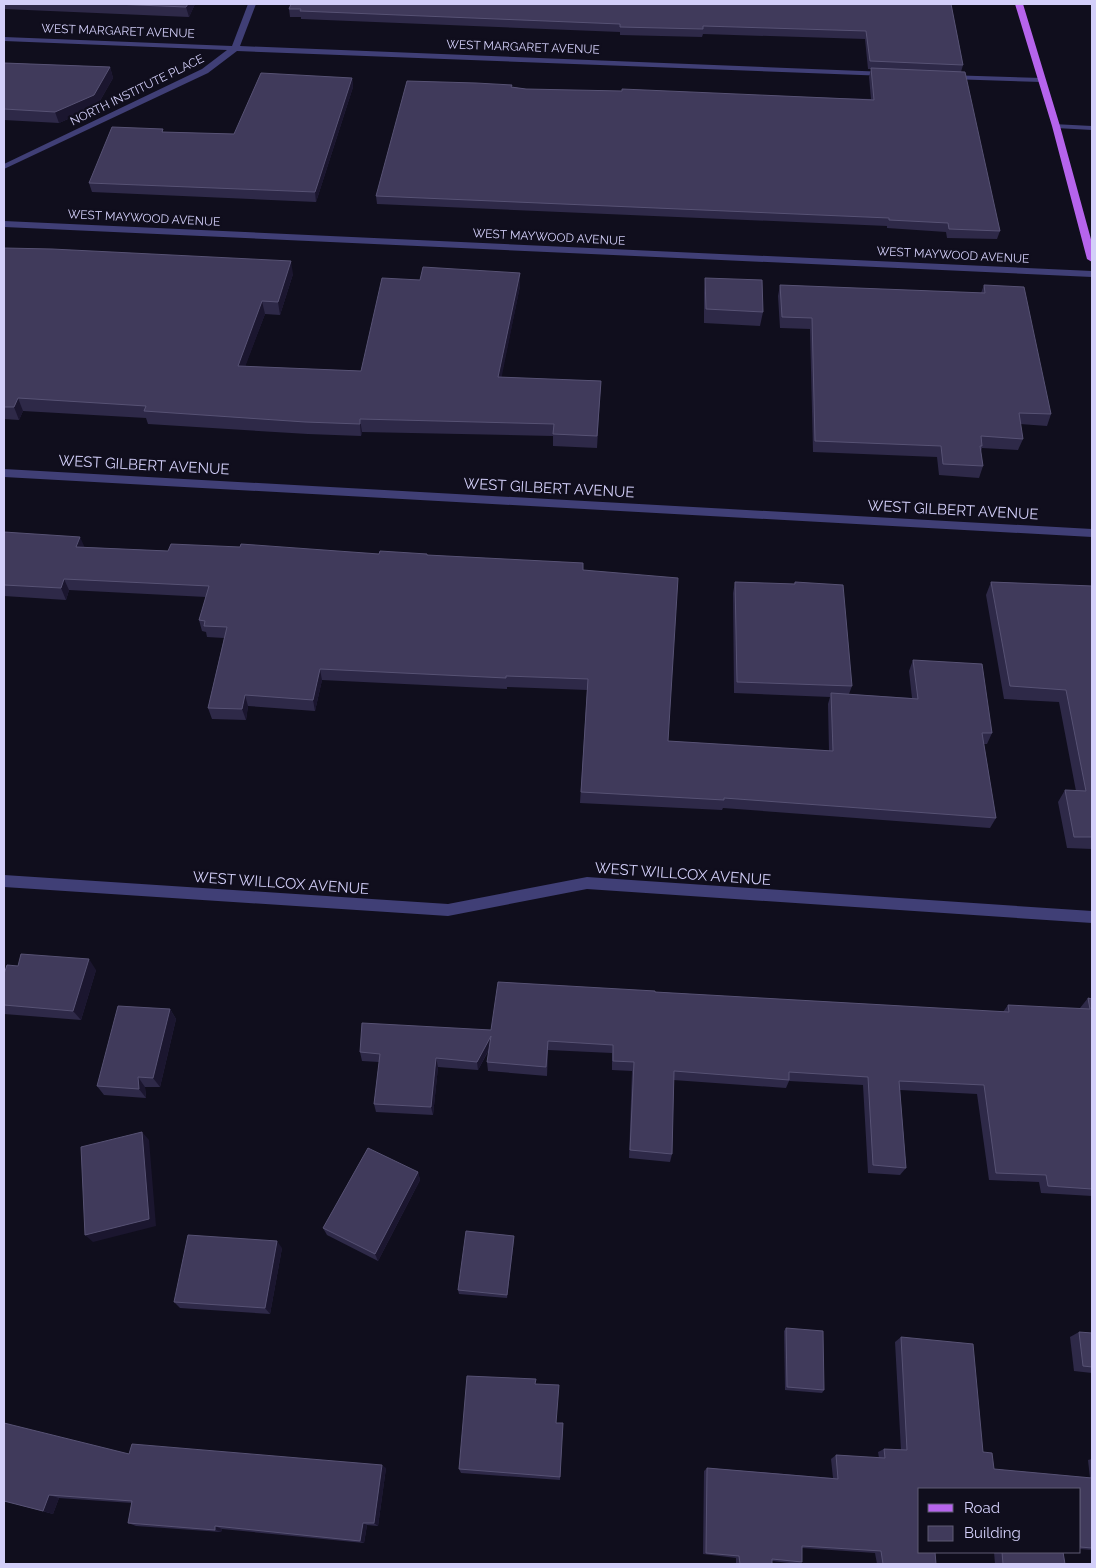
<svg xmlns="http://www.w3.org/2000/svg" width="1096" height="1568" font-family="Raleway,sans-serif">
	<rect width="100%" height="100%" fill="#100e1d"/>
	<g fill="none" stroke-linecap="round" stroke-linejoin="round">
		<g fill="#403f76" fill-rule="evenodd">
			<path d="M 248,4 L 256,4 L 240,46 L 887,72 L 891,74 L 887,76 L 237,51 L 208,73 L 4,169 L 4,164 L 202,69 L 227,50 L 4,41 L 4,37 L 232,46 Z"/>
			<path d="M 946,75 L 1042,78 L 1046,80 L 1042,82 L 949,79 L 946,79 Z"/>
			<path d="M 1053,124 L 1092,126 L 1092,130 L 1056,128 L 1053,128 Z"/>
			<path d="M 4,221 L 1092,271 L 1092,277 L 4,227 Z"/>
			<path d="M 4,469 L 1092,529 L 1092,537 L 4,477 Z"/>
			<path d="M 4,875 L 448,904 L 587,877 L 1092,911 L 1092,923 L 587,889 L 448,916 L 4,887 Z"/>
		</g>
		<path fill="#b664ec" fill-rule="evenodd" d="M 1015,4 L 1023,4 L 1060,126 L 1092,243 L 1092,262 L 1087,259 L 1052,126 Z"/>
	</g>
	<g fill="#2e2948">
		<path d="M 4,4 L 195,4 L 189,17 L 4,9 Z"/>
		<path d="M 951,4 L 963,65 L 961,72 L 1000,231 L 997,239 L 947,238 L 946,232 L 887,228 L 887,226 L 377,204 L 376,196 L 512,87 L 526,89 L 871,99 L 869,77 L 871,69 L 868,69 L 865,39 L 703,34 L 702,37 L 620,35 L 620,32 L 301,19 L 301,17 L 290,17 L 289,9 Z"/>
		<path d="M 4,63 L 110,67 L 113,78 L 97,106 L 59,123 L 4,120 Z"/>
		<path d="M 352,78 L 353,87 L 316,202 L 92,192 L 89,183 L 163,129 L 163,132 L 234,134 Z"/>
		<path d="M 4,248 L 293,274 L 280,315 L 265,314 L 245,366 L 361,371 L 520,286 L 501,377 L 601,381 L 597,448 L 553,446 L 553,436 L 362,432 L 361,436 L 308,434 L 148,424 L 146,418 L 23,411 L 19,420 L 4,419 Z"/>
		<path d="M 705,278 L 763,312 L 760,326 L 704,323 L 704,292 Z"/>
		<path d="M 780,285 L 981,293 L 984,285 L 1051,414 L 1047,426 L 1020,424 L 1023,439 L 1018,450 L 982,448 L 981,452 L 983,466 L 979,478 L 939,475 L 937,457 L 813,452 L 810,329 L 780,328 L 778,296 Z"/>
		<path d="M 4,532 L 84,547 L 168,551 L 427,555 L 583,563 L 583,571 L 668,741 L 829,751 L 828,704 L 830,697 L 734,693 L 733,593 L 735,582 L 794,584 L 795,582 L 852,686 L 849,694 L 912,698 L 909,671 L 913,660 L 992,733 L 987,744 L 984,744 L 996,818 L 990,828 L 723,808 L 722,810 L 580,803 L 587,690 L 507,687 L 507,689 L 322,680 L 315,711 L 248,706 L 246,720 L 212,719 L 208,708 L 224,638 L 207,637 L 206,632 L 202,631 L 199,620 L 206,597 L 69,590 L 66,600 L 4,596 Z"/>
		<path d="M 991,582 L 1092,586 L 1092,849 L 1067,848 L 1058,802 L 1065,790 L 1076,791 L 1059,702 L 1004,699 L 986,595 Z"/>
		<path d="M 96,970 L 81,1020 L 4,1014 L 4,974 Z"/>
		<path d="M 655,992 L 1003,1012 L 1008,1005 L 1081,1009 L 1080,1008 L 1088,998 L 1092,999 L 1092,1196 L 1041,1193 L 1039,1182 L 989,1180 L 977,1094 L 900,1090 L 906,1168 L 900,1175 L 868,1173 L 863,1085 L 789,1081 L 786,1088 L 673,1080 L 672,1154 L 670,1162 L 629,1158 L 632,1071 L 612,1070 L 612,1053 L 548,1050 L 547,1076 L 488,1071 L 487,1062 L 489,1050 L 478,1070 L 438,1067 L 433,1115 L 376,1112 L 374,1104 L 379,1062 L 362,1061 L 360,1052 L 491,1030 Z"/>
		<path d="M 170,1009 L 176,1019 L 160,1087 L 145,1087 L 146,1098 L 104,1095 L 97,1086 Z"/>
		<path d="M 418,1172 L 420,1180 L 378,1261 L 327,1235 L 323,1228 Z"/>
		<path d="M 514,1240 L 507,1298 L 459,1294 L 458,1290 Z"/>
		<path d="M 282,1248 L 270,1314 L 180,1308 L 174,1302 Z"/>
		<path d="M 786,1328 L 824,1390 L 822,1393 L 785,1390 L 784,1331 Z"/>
		<path d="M 1079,1332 L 1092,1333 L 1092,1373 L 1074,1371 L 1070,1337 Z"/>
		<path d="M 901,1337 L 983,1452 L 994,1469 L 1090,1478 L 1088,1460 L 1092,1459 L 1092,1550 L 1080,1549 L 1080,1489 L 920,1489 L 936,1564 L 877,1564 L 875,1553 L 802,1548 L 802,1562 L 798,1564 L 772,1561 L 772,1564 L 736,1564 L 736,1558 L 703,1554 L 704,1471 L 707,1468 L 833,1478 L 831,1459 L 836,1455 L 879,1458 L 878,1452 L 884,1449 L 901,1450 L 895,1342 Z"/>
		<path d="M 536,1384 L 556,1423 L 563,1423 L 560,1480 L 461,1473 L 459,1469 Z"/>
		<path d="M 129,1454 L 386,1468 L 378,1526 L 367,1525 L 364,1543 L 222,1529 L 221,1532 L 136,1526 L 128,1523 L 132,1503 L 59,1498 L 53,1514 L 4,1501 Z"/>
		<path d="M 994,1552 L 1063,1552 L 1065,1564 L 995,1564 Z"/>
	</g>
	<g fill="#1b162f">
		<path d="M 188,4 L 195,4 L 189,17 L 186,7 Z"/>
		<path d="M 110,67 L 113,78 L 97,106 L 59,123 L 55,112 Z"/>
		<path d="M 352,78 L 353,87 L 316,202 L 315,192 Z"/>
		<path d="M 291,261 L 293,274 L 280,315 L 278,302 Z"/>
		<path d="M 520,273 L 520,286 L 499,390 L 498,377 Z"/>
		<path d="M 262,301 L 265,314 L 241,378 L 238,366 Z"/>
		<path d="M 18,398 L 23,411 L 19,420 L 14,407 Z"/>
		<path d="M 360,419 L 362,432 L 361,436 L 360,424 Z"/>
		<path d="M 80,537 L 85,548 L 76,547 Z"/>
		<path d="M 64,579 L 69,590 L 66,600 L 61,588 Z"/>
		<path d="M 320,669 L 322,680 L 315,711 L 313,700 Z"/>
		<path d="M 245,695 L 248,706 L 246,720 L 242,709 Z"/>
		<path d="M 89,959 L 96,970 L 81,1020 L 73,1011 Z"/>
		<path d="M 170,1009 L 176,1019 L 160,1087 L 153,1078 Z"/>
		<path d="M 491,1036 L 491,1045 L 478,1070 L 477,1062 Z"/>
		<path d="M 436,1058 L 438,1067 L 433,1115 L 431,1107 Z"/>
		<path d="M 138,1077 L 145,1087 L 146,1098 L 139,1089 Z"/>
		<path d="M 142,1132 L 149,1140 L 156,1226 L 93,1242 L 85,1235 Z"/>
		<path d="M 418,1172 L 420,1180 L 378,1261 L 375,1254 Z"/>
		<path d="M 514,1236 L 514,1240 L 507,1298 L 507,1295 Z"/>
		<path d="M 277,1241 L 282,1248 L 270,1314 L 265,1308 Z"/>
		<path d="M 382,1465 L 386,1468 L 378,1526 L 374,1523 Z"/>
		<path d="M 49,1495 L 59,1498 L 53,1514 L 43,1511 Z"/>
		<path d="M 363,1523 L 367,1525 L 364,1543 L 360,1541 Z"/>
		<path d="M 215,1526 L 222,1529 L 221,1532 L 215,1530 Z"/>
	</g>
	<g fill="#403a5b" stroke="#575274">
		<path d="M 114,4 L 188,4 L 186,7 Z"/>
		<path d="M 291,4 L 951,4 L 963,65 L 870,61 L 866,31 L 703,26 L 703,29 L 620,27 L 620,24 L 300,11 L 301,9 L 289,9 Z"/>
		<path d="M 4,63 L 110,67 L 94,95 L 55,112 L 4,109 Z"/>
		<path d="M 871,68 L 965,72 L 1000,231 L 949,229 L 948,223 L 889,220 L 889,218 L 376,196 L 407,81 L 476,83 L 512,85 L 511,87 L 526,89 L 622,91 L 622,89 L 874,100 Z"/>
		<path d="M 261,73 L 352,78 L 315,192 L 89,183 L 112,127 L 163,129 L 162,132 L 234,134 Z"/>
		<path d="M 4,248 L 52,249 L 291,261 L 278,302 L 262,301 L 238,366 L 361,371 L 382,278 L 420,280 L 423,267 L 520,273 L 498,377 L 601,381 L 597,436 L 553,434 L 554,424 L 360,419 L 360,424 L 305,422 L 144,411 L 146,406 L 18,398 L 14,407 L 4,407 Z"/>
		<path d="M 705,278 L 762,280 L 763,312 L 706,309 Z"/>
		<path d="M 780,285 L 985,293 L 984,285 L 1024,287 L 1051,414 L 1019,413 L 1023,439 L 981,436 L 982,446 L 980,446 L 983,466 L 943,464 L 941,446 L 815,441 L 812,318 L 782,317 Z"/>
		<path d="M 4,532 L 80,537 L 76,547 L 168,551 L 171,544 L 240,547 L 241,544 L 379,554 L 380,551 L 427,554 L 427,555 L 583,563 L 583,570 L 678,578 L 668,741 L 833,751 L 831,693 L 918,699 L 913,660 L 982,664 L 992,733 L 982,733 L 996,818 L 724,798 L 724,800 L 581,792 L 588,679 L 506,676 L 506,678 L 320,669 L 313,700 L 245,695 L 242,709 L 208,708 L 227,627 L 204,626 L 205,621 L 199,620 L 209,586 L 64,579 L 61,588 L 4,585 Z"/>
		<path d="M 735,582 L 795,584 L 795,582 L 843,585 L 852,686 L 737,682 Z"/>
		<path d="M 991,582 L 1092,586 L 1092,837 L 1074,837 L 1065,790 L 1086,791 L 1066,690 L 1010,686 Z"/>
		<path d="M 21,954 L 89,959 L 73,1011 L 4,1005 L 4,974 L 7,965 L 18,966 Z"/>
		<path d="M 498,982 L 655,991 L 655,992 L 1009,1012 L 1008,1005 L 1090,1009 L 1088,998 L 1092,999 L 1092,1189 L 1048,1186 L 1046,1175 L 996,1173 L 984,1085 L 899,1081 L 906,1168 L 873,1165 L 868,1077 L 789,1072 L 789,1080 L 674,1071 L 672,1154 L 630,1150 L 634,1062 L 613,1061 L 613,1045 L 548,1041 L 546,1067 L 487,1062 L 491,1036 L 477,1062 L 436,1058 L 431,1107 L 374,1104 L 380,1054 L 360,1052 L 362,1023 L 491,1030 Z"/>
		<path d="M 118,1006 L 170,1009 L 153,1078 L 138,1077 L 139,1089 L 97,1086 Z"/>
		<path d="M 142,1132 L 149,1219 L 85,1235 L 81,1147 Z"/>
		<path d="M 368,1148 L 418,1172 L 375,1254 L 323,1228 Z"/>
		<path d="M 466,1231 L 514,1236 L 507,1295 L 458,1290 Z"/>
		<path d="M 188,1235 L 277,1241 L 265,1308 L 174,1302 Z"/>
		<path d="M 786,1328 L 823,1331 L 824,1390 L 787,1387 Z"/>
		<path d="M 1079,1332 L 1092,1333 L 1092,1367 L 1083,1366 Z"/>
		<path d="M 901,1337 L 973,1344 L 983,1452 L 992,1453 L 994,1469 L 1092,1478 L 1092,1548 L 1080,1547 L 1080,1489 L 920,1489 L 920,1552 L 935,1552 L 936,1564 L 883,1564 L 881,1551 L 802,1546 L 802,1562 L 772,1559 L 772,1564 L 740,1564 L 739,1556 L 706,1553 L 707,1468 L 838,1479 L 836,1455 L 885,1458 L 884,1449 L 907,1450 Z"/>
		<path d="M 467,1376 L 536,1379 L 535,1384 L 559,1385 L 556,1423 L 563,1423 L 560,1477 L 459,1469 Z"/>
		<path d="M 4,1423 L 129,1454 L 132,1444 L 382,1465 L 374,1523 L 363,1523 L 360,1541 L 215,1526 L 215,1530 L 128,1523 L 132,1501 L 49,1495 L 43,1511 L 4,1501 Z"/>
		<path d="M 1002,1552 L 1063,1552 L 1065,1564 L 1003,1564 Z"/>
	</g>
	<g text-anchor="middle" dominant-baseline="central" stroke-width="4.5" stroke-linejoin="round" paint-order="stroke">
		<g font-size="12" fill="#d3cff9" stroke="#100e1d">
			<text transform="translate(118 31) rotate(2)">WEST MARGARET AVENUE</text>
			<text transform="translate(523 47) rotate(2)">WEST MARGARET AVENUE</text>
			<text transform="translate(137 90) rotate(-26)">NORTH INSTITUTE PLACE</text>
			<text transform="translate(144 218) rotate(3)">WEST MAYWOOD AVENUE</text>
			<text transform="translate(549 237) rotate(3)">WEST MAYWOOD AVENUE</text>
			<text transform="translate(953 255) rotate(3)">WEST MAYWOOD AVENUE</text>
		</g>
		<g font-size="15" fill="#d3cff9" stroke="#100e1d">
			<text transform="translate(144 465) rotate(3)">WEST GILBERT AVENUE</text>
			<text transform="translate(549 488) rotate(3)">WEST GILBERT AVENUE</text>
			<text transform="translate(953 510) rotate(3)">WEST GILBERT AVENUE</text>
			<text transform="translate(683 874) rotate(4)">WEST WILLCOX AVENUE</text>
			<text transform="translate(281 883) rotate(4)">WEST WILLCOX AVENUE</text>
		</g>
	</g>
	<rect width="1096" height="1568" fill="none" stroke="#d3cff9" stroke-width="10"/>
	<rect x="918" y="1488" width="162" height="65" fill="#100e1d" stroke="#5e5b75"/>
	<rect x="928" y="1504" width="25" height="8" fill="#b664ec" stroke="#5e5b75"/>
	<text x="964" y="1513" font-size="15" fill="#d3cff9">Road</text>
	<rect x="928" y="1526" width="25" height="15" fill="#403a5b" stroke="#5e5b75"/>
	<text x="964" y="1538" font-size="15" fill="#d3cff9">Building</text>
</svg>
